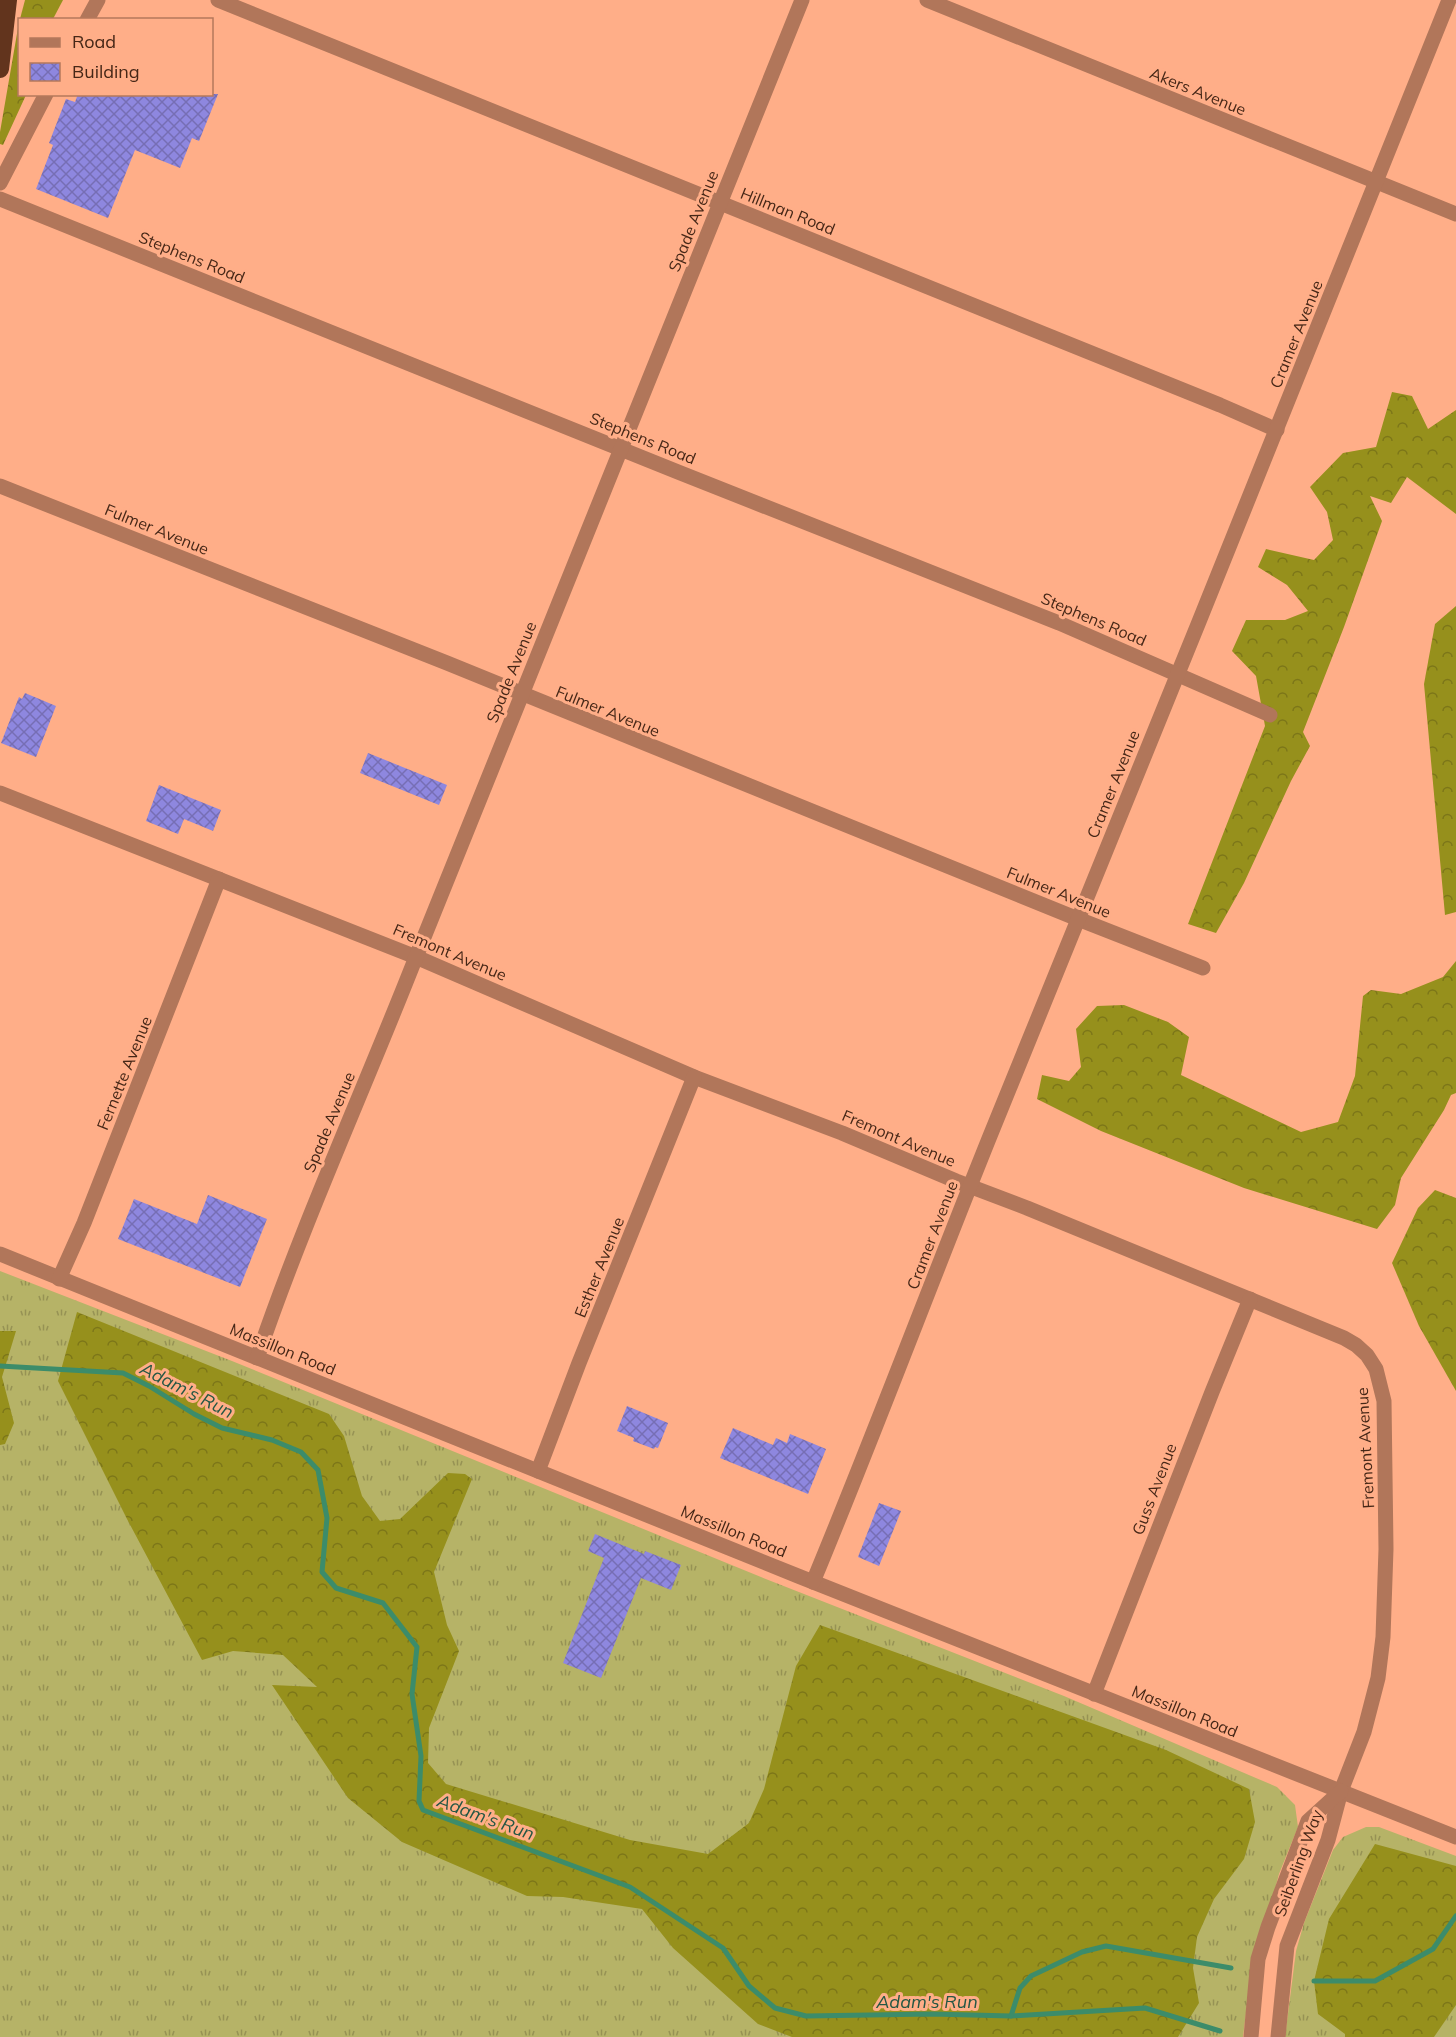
<svg xmlns="http://www.w3.org/2000/svg" width="1456" height="2037" font-family="Mulish,sans-serif">
	<defs>
		<pattern id="grass-tufts" width="24" height="20" patternUnits="userSpaceOnUse" patternTransform="scale(1.5)"><rect width="24" height="20" fill="#b6b367"/><path d="M3 7l-1-3M5 7V3M7 7l1-3M15 17l-1-3M17 17v-4M19 17l1-3" fill="none" stroke="#969254"/></pattern>
		<pattern id="forest-crowns" width="20" height="18" patternUnits="userSpaceOnUse" patternTransform="scale(1.5)"><rect width="20" height="18" fill="#96901c"/><path d="M2 6a3 3 0 1 1 6 0M12 15a3 3 0 1 1 6 0" fill="none" stroke="#7c7618"/></pattern>
		<pattern id="building-cross-hatch" width="8" height="8" patternUnits="userSpaceOnUse" patternTransform="scale(1.5)"><rect width="8" height="8" fill="#8e87df"/><path d="M0 0l8 8M0 8l8-8" fill="none" stroke="#766eb4"/></pattern>
	</defs>
	<rect width="100%" height="100%" fill="#ffae88"/>
	<g fill="url(#grass-tufts)">
		<path d="M 0,1271 L 232,1361 L 761,1577 L 1064,1696 L 1277,1787 L 1295,1805 L 1298,1827 L 1279,1874 L 1249,1989 L 1243,2037 L 0,2037 Z"/>
		<path d="M 1366,1827 L 1379,1827 L 1456,1856 L 1456,2037 L 1285,2037 L 1296,1951 L 1304,1923 L 1333,1850 L 1343,1837 Z"/>
	</g>
	<g fill="url(#forest-crowns)">
		<path d="M 25,0 L 63,0 L 53,19 L 20,19 Z"/>
		<path d="M 19,22 L 20,94 L 26,95 L 3,145 L 0,144 L 0,132 Z"/>
		<path d="M 1392,392 L 1412,396 L 1428,429 L 1456,410 L 1456,514 L 1407,477 L 1391,503 L 1370,496 L 1382,521 L 1344,627 L 1303,732 L 1310,746 L 1291,781 L 1244,883 L 1216,933 L 1188,924 L 1265,726 L 1256,676 L 1232,651 L 1246,620 L 1285,620 L 1308,611 L 1287,585 L 1258,567 L 1266,549 L 1314,560 L 1333,540 L 1327,512 L 1310,487 L 1343,453 L 1376,447 Z"/>
		<path d="M 1456,606 L 1456,912 L 1445,915 L 1424,684 L 1435,624 Z"/>
		<path d="M 1456,961 L 1456,1093 L 1451,1095 L 1444,1110 L 1401,1178 L 1395,1205 L 1377,1229 L 1244,1188 L 1101,1131 L 1037,1099 L 1042,1075 L 1069,1081 L 1081,1067 L 1076,1029 L 1097,1006 L 1124,1005 L 1168,1022 L 1189,1037 L 1181,1075 L 1301,1132 L 1338,1122 L 1355,1076 L 1363,996 L 1371,990 L 1401,994 L 1443,977 Z"/>
		<path d="M 1435,1190 L 1456,1198 L 1456,1391 L 1419,1326 L 1392,1263 L 1418,1208 Z"/>
		<path d="M 77,1312 L 329,1414 L 344,1436 L 362,1496 L 380,1521 L 400,1519 L 448,1473 L 465,1474 L 472,1479 L 434,1572 L 447,1625 L 459,1651 L 429,1728 L 428,1763 L 446,1784 L 630,1840 L 708,1854 L 749,1823 L 764,1789 L 796,1666 L 820,1625 L 1166,1750 L 1249,1789 L 1255,1822 L 1244,1859 L 1214,1899 L 1197,1937 L 1193,1968 L 1199,2003 L 1178,2037 L 792,2037 L 758,2024 L 673,1948 L 642,1909 L 563,1897 L 527,1896 L 402,1842 L 348,1798 L 272,1685 L 317,1687 L 283,1655 L 233,1651 L 202,1660 L 127,1519 L 58,1381 Z"/>
		<path d="M 0,1331 L 16,1331 L 2,1377 L 14,1423 L 5,1444 L 0,1445 Z"/>
		<path d="M 1375,1844 L 1456,1866 L 1456,2005 L 1434,2037 L 1345,2037 L 1345,2034 L 1318,2014 L 1314,1981 L 1329,1919 Z"/>
	</g>
	<g fill="none" stroke-linecap="round" stroke-linejoin="round">
		<g stroke="#3c8c6a" stroke-width="5">
			<path d="M 0,1366 L 123,1373 L 149,1386 L 194,1414 L 222,1428 L 272,1440 L 301,1452 L 318,1470 L 327,1518 L 322,1572 L 336,1588 L 383,1603 L 417,1647 L 412,1694 L 421,1756 L 419,1801 L 423,1810 L 630,1887 L 723,1948 L 749,1986 L 775,2008 L 806,2016 L 932,2014 L 1011,2016 L 1145,2008 L 1220,2031"/>
			<path d="M 1314,1981 L 1375,1981 L 1433,1949 L 1456,1916"/>
			<path d="M 1011,2016 L 1020,1988 L 1031,1976 L 1082,1952 L 1106,1946 L 1231,1968"/>
		</g>
	</g>
	<g fill="url(#building-cross-hatch)">
		<path d="M 78,94 L 218,94 L 199,141 L 192,138 L 180,168 L 135,150 L 108,218 L 36,189 L 53,145 L 49,143 L 66,99 L 75,102 Z"/>
		<path d="M 25,693 L 56,706 L 36,757 L 1,743 L 19,697 L 22,699 Z"/>
		<path d="M 368,753 L 447,785 L 439,805 L 360,773 Z"/>
		<path d="M 159,785 L 221,810 L 213,831 L 184,819 L 178,834 L 146,821 Z"/>
		<path d="M 208,1195 L 267,1219 L 240,1287 L 118,1239 L 134,1199 L 197,1224 Z"/>
		<path d="M 627,1406 L 668,1423 L 658,1448 L 655,1447 L 654,1449 L 633,1441 L 634,1438 L 617,1431 Z"/>
		<path d="M 733,1428 L 773,1445 L 776,1438 L 787,1443 L 790,1434 L 826,1449 L 808,1494 L 720,1458 Z"/>
		<path d="M 879,1503 L 901,1511 L 879,1566 L 858,1557 Z"/>
		<path d="M 595,1534 L 644,1554 L 645,1551 L 681,1565 L 671,1590 L 641,1578 L 601,1678 L 563,1663 L 604,1558 L 588,1551 Z"/>
	</g>
	<g fill="none" stroke-linecap="round" stroke-linejoin="round">
		<g stroke="#b1765a" stroke-width="15">
			<path d="M 218,0 L 1220,405 L 1277,430"/>
			<path d="M 927,0 L 1456,214"/>
			<path d="M 87,20 L 98,0"/>
			<path d="M 0,183 L 46,94"/>
			<path d="M 0,199 L 678,472 L 1059,623 L 1270,715"/>
			<path d="M 0,486 L 447,663 L 1078,919 L 1203,968"/>
			<path d="M 0,793 L 416,957 L 694,1077 L 842,1133 L 956,1181 L 1027,1208 L 1344,1338 L 1356,1345 L 1367,1355 L 1376,1369 L 1384,1401 L 1386,1549 L 1383,1637 L 1378,1678 L 1364,1732 L 1341,1791 L 1328,1840 L 1287,1946 L 1278,2037"/>
			<path d="M 0,1254 L 798,1576 L 1456,1837"/>
			<path d="M 59,1279 L 84,1223 L 219,879"/>
			<path d="M 257,1358 C 303,1223 362,1094 414,962 C 542,641 674,321 802,0"/>
			<path d="M 538,1471 L 579,1363 L 694,1077"/>
			<path d="M 813,1582 C 874,1435 930,1285 990,1136 C 1144,758 1298,379 1449,0"/>
			<path d="M 1094,1694 L 1212,1392 L 1250,1299"/>
			<path d="M 1251,2037 L 1258,1959 L 1268,1927 L 1308,1821 L 1341,1791"/>
		</g>
		<path stroke="#62341d" stroke-width="18" d="M 0,69 L 8,0"/>
	</g>
	<g text-anchor="middle" dominant-baseline="central" stroke-width="6" stroke-linejoin="round" paint-order="stroke">
		<g font-size="16" fill="#462717" stroke="#ffae88">
			<text transform="translate(1198 91) rotate(22)">Akers Avenue</text>
			<text transform="translate(788 211) rotate(22)">Hillman Road</text>
			<text transform="translate(693 221) rotate(-68)">Spade Avenue</text>
			<text transform="translate(192 257) rotate(22)">Stephens Road</text>
			<text transform="translate(1296 334) rotate(-68)">Cramer Avenue</text>
			<text transform="translate(643 438) rotate(22)">Stephens Road</text>
			<text transform="translate(157 529) rotate(22)">Fulmer Avenue</text>
			<text transform="translate(1094 619) rotate(23)">Stephens Road</text>
			<text transform="translate(511 672) rotate(-68)">Spade Avenue</text>
			<text transform="translate(608 711) rotate(22)">Fulmer Avenue</text>
			<text transform="translate(1113 784) rotate(-68)">Cramer Avenue</text>
			<text transform="translate(1059 892) rotate(22)">Fulmer Avenue</text>
			<text transform="translate(450 952) rotate(23)">Fremont Avenue</text>
			<text transform="translate(124 1073) rotate(-68)">Fernette Avenue</text>
			<text transform="translate(329 1122) rotate(-67)">Spade Avenue</text>
			<text transform="translate(899 1138) rotate(23)">Fremont Avenue</text>
			<text transform="translate(932 1235) rotate(-69)">Cramer Avenue</text>
			<text transform="translate(599 1267) rotate(-68)">Esther Avenue</text>
			<text transform="translate(283 1349) rotate(22)">Massillon Road</text>
			<text transform="translate(1365 1448) rotate(-93)">Fremont Avenue</text>
			<text transform="translate(1154 1489) rotate(-69)">Guss Avenue</text>
			<text transform="translate(734 1531) rotate(22)">Massillon Road</text>
			<text transform="translate(1185 1711) rotate(22)">Massillon Road</text>
			<text transform="translate(1298 1863) rotate(-70)">Seiberling Way</text>
		</g>
		<g font-size="18" font-style="italic" fill="#255744" stroke="#ffae88">
			<text transform="translate(187 1390) rotate(27)">Adam's Run</text>
			<text transform="translate(486 1817) rotate(20)">Adam's Run</text>
			<text x="927" y="2001">Adam's Run</text>
		</g>
	</g>
	<rect x="18" y="18" width="195" height="78" fill="#ffae88" stroke="#b5785b" stroke-width="1.5"/>
	<rect x="30" y="38" width="30" height="9" fill="#b1765a" stroke="#b5785b" stroke-width="1.5"/>
	<text x="72" y="48" font-size="18" fill="#462717">Road</text>
	<rect x="30" y="63" width="30" height="18" fill="url(#building-cross-hatch)" stroke="#b5785b" stroke-width="1.5"/>
	<text x="72" y="78" font-size="18" fill="#462717">Building</text>
</svg>
